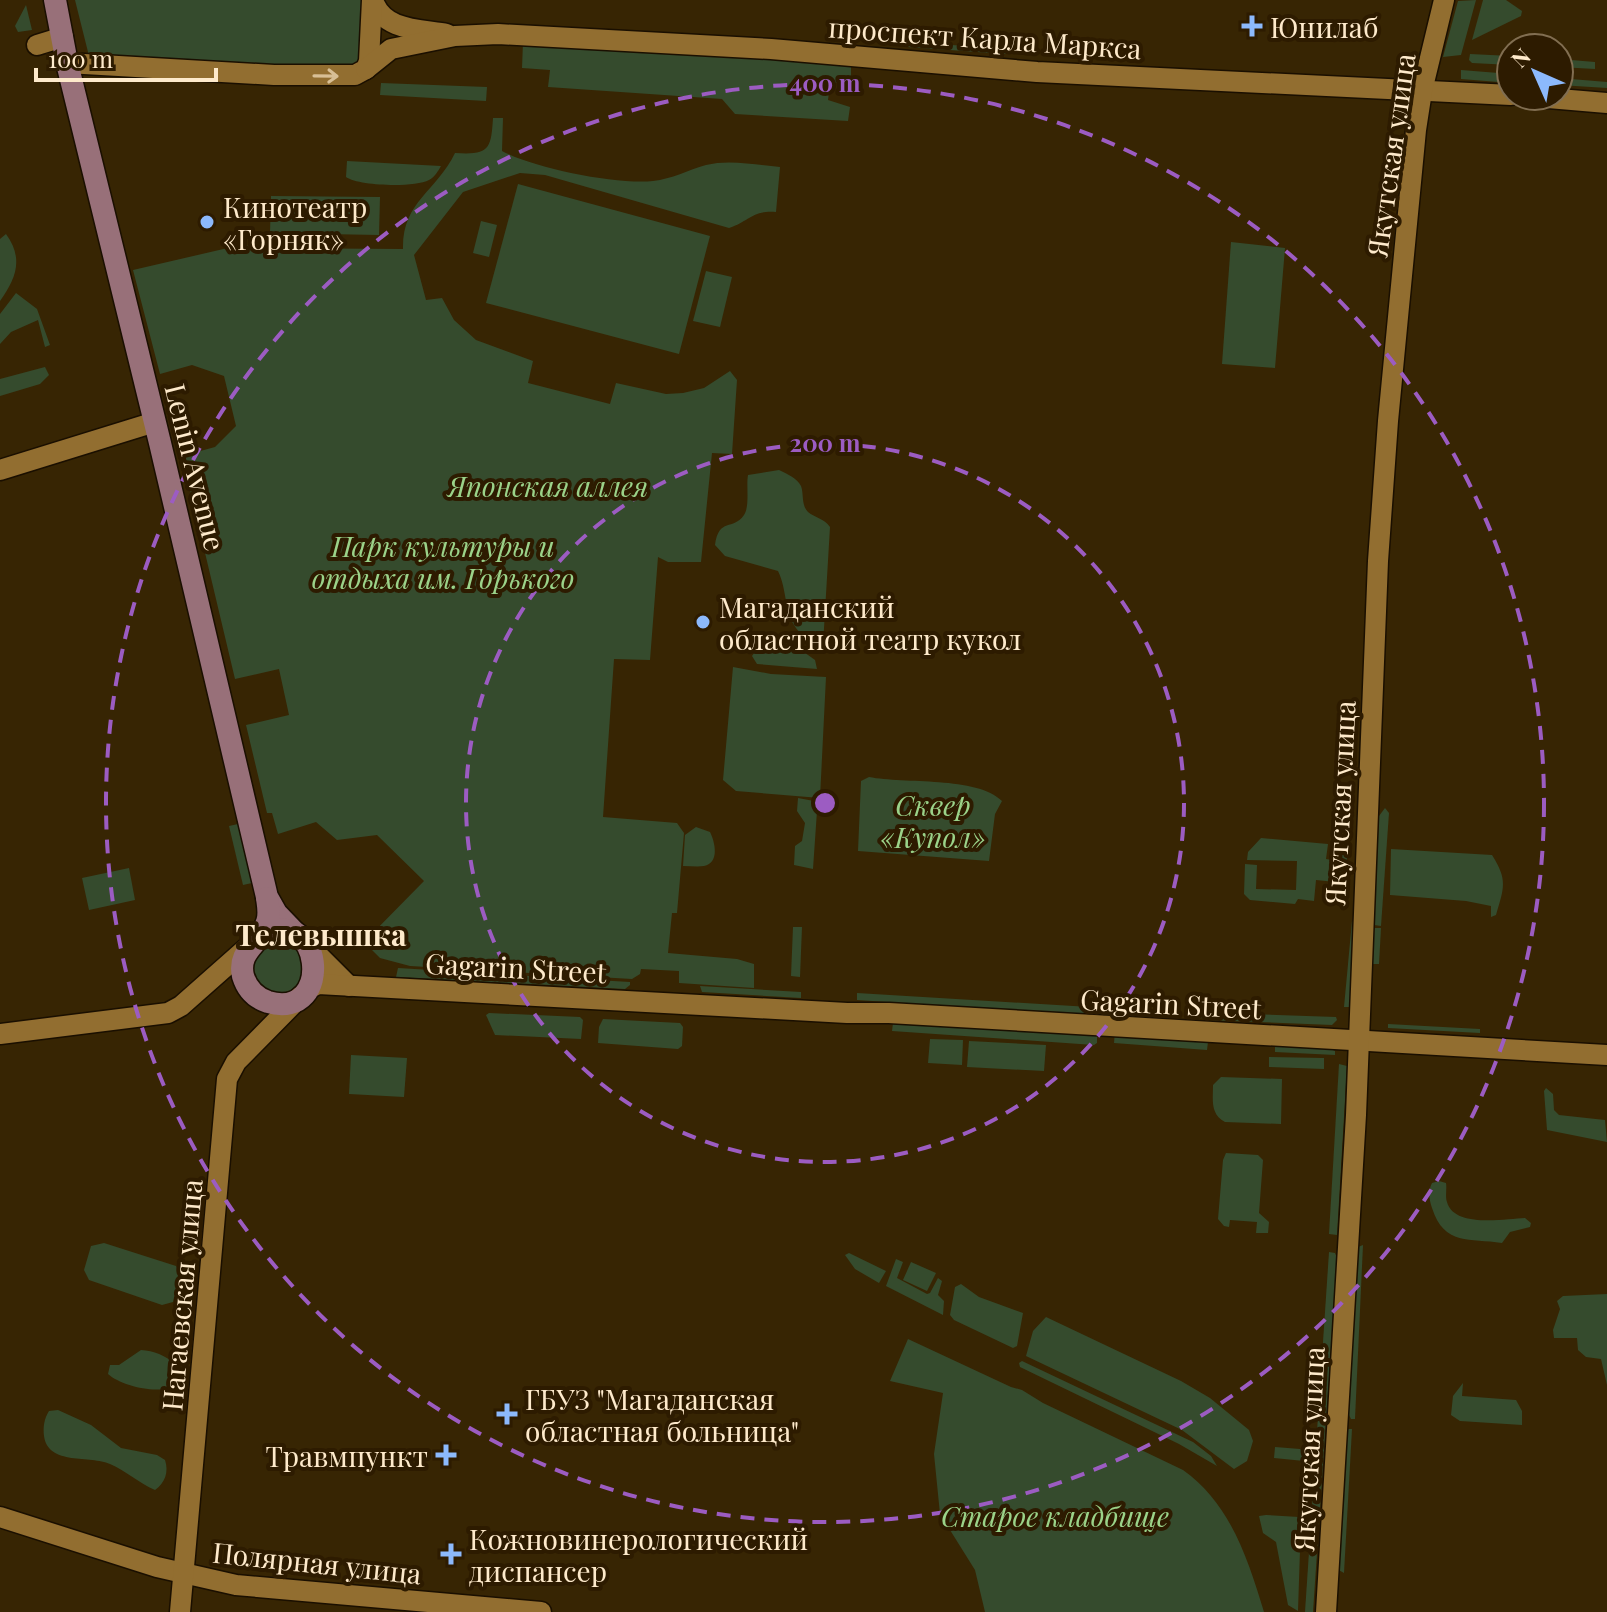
<svg xmlns="http://www.w3.org/2000/svg" width="1607" height="1612" font-family="'Playfair Display',serif">
	<rect width="100%" height="100%" fill="#372503"/>
	<g fill="#354b2d">
		<path d="M 75,0 L 372,0 L 366,69 L 91,64 Z"/>
		<path d="M 1476,0 L 1461,55 L 1443,57 L 1458,1 Z"/>
		<path d="M 1483,0 L 1506,0 L 1522,11 L 1521,16 L 1472,40 Z"/>
		<path d="M 26,5 L 32,30 L 18,32 L 15,26 Z"/>
		<path d="M 523,42 L 851,65 L 851,77 L 830,85 L 828,100 L 850,107 L 848,121 L 735,114 L 722,99 L 548,87 L 550,70 L 522,68 Z"/>
		<path d="M 908,42 L 1010,49 L 1005,54 L 908,47 Z"/>
		<path d="M 1470,54 L 1511,56 L 1511,65 L 1472,63 L 1469,60 Z"/>
		<path d="M 1559,59 L 1595,62 L 1595,69 L 1559,67 Z"/>
		<path d="M 1461,70 L 1511,74 L 1511,83 L 1461,79 Z"/>
		<path d="M 1559,78 L 1607,82 L 1607,88 L 1559,85 Z"/>
		<path d="M 381,83 L 487,87 L 486,101 L 380,95 Z"/>
		<path d="M 493,118 L 503,118 L 502,151 C 534,168 617,185 653,181 C 672,179 688,170 706,165 C 729,159 757,165 780,167 L 776,212 C 752,210 750,221 729,228 L 545,175 L 520,173 L 463,192 L 414,255 L 426,300 L 442,298 L 454,320 L 476,340 L 533,361 L 528,383 L 610,404 L 616,383 L 666,394 L 683,393 L 704,388 L 730,371 L 737,380 L 732,454 L 712,453 L 701,562 L 668,562 L 658,557 L 650,660 L 614,659 L 603,817 L 677,823 L 684,833 L 677,913 L 672,913 L 668,953 L 737,959 L 754,964 L 754,988 L 679,983 L 679,971 L 641,969 L 640,974 L 632,979 L 410,966 L 380,958 L 364,942 L 424,881 L 377,835 L 337,840 L 316,822 L 278,834 L 272,813 L 267,813 L 246,725 L 289,715 L 279,669 L 235,679 L 182,456 L 215,447 L 236,426 L 224,376 L 192,365 L 160,374 L 133,270 L 245,244 L 251,248 L 403,249 C 402,202 436,192 455,153 C 489,155 491,150 493,118 Z"/>
		<path d="M 347,161 L 441,166 C 438,171 435,177 429,180 C 414,188 359,186 346,177 Z"/>
		<path d="M 518,184 L 710,236 L 679,354 L 486,303 Z"/>
		<path d="M 271,196 L 380,197 L 379,235 L 270,233 Z"/>
		<path d="M 481,221 L 497,225 L 489,257 L 473,253 Z"/>
		<path d="M 6,234 C 24,259 16,278 0,301 L 0,239 Z"/>
		<path d="M 1231,242 L 1285,248 L 1275,368 L 1222,364 Z"/>
		<path d="M 706,271 L 732,277 L 720,327 L 693,321 Z"/>
		<path d="M 16,293 L 37,309 L 50,345 L 45,347 L 38,320 L 11,332 L 0,344 L 0,314 Z"/>
		<path d="M 45,367 L 49,375 L 40,384 L 0,396 L 0,379 Z"/>
		<path d="M 779,470 C 787,474 797,478 801,486 C 804,494 801,505 808,512 C 815,518 824,518 830,527 L 823,645 L 814,646 C 809,640 800,634 796,628 C 784,611 787,589 778,571 L 725,556 L 715,545 C 719,517 733,531 744,515 C 750,506 746,486 748,475 Z"/>
		<path d="M 757,649 L 801,650 L 815,660 L 817,669 L 757,664 L 752,656 Z"/>
		<path d="M 733,667 L 771,674 L 826,677 L 820,798 L 736,791 L 723,780 Z"/>
		<path d="M 869,777 C 904,784 977,776 1002,801 L 995,814 L 989,861 L 858,851 L 861,781 Z"/>
		<path d="M 798,798 L 814,801 L 817,811 L 813,869 L 794,865 L 795,846 L 802,841 L 805,823 L 797,811 Z"/>
		<path d="M 1385,808 L 1389,813 L 1381,926 L 1374,925 L 1379,816 Z"/>
		<path d="M 238,824 L 252,883 L 243,885 L 229,826 Z"/>
		<path d="M 696,827 L 710,832 C 715,842 720,863 704,866 C 698,867 690,866 683,866 L 685,835 Z"/>
		<path d="M 1261,838 L 1328,844 L 1326,859 L 1332,860 L 1334,844 L 1348,845 L 1345,883 L 1316,880 L 1314,901 L 1298,899 L 1295,904 L 1250,900 L 1244,894 L 1245,864 L 1257,865 L 1256,889 L 1296,890 L 1297,861 L 1247,860 L 1248,852 Z"/>
		<path d="M 1391,849 L 1492,855 C 1508,880 1504,888 1496,915 L 1491,917 L 1491,906 L 1466,901 L 1390,895 Z"/>
		<path d="M 129,868 L 135,900 L 89,910 L 82,878 Z"/>
		<path d="M 1352,921 L 1355,924 L 1350,1007 L 1344,1007 Z"/>
		<path d="M 793,927 L 802,927 L 800,977 L 791,976 Z"/>
		<path d="M 1373,928 L 1381,928 L 1379,964 L 1372,964 Z"/>
		<circle cx="279" cy="967" r="26"/>
		<path d="M 398,968 L 630,982 L 630,985 L 625,989 L 396,977 Z"/>
		<path d="M 700,986 L 801,992 L 801,998 L 702,992 Z"/>
		<path d="M 857,993 L 1139,1010 L 1128,1018 L 857,1000 Z"/>
		<path d="M 1194,1012 L 1336,1017 L 1337,1020 L 1332,1025 L 1207,1020 L 1193,1015 Z"/>
		<path d="M 489,1013 L 580,1017 L 583,1020 L 581,1039 L 495,1035 L 486,1015 Z"/>
		<path d="M 603,1019 L 680,1023 L 683,1027 L 682,1046 L 678,1049 L 598,1043 L 599,1027 Z"/>
		<path d="M 893,1023 L 1090,1034 L 1097,1035 L 1097,1043 L 1094,1045 L 892,1031 Z"/>
		<path d="M 1388,1024 L 1480,1029 L 1480,1033 L 1388,1028 Z"/>
		<path d="M 1115,1031 L 1205,1040 L 1208,1042 L 1207,1050 L 1114,1043 Z"/>
		<path d="M 930,1039 L 963,1040 L 962,1065 L 928,1063 Z"/>
		<path d="M 969,1041 L 1046,1045 L 1044,1071 L 967,1067 Z"/>
		<path d="M 1283,1046 L 1327,1047 L 1335,1051 L 1335,1055 L 1275,1052 L 1275,1047 Z"/>
		<path d="M 351,1055 L 407,1058 L 404,1097 L 349,1094 Z"/>
		<path d="M 1269,1057 L 1324,1058 L 1324,1069 L 1269,1067 Z"/>
		<path d="M 1339,1064 L 1347,1066 L 1337,1235 L 1329,1234 Z"/>
		<path d="M 1221,1077 L 1282,1079 L 1281,1124 L 1225,1122 C 1210,1114 1213,1100 1213,1085 Z"/>
		<path d="M 1546,1088 L 1553,1094 L 1554,1110 L 1559,1115 L 1605,1120 L 1607,1142 L 1547,1130 L 1544,1091 Z"/>
		<path d="M 1226,1153 L 1258,1155 L 1263,1160 L 1259,1213 L 1269,1222 L 1268,1233 L 1256,1233 L 1257,1222 L 1230,1220 L 1229,1227 L 1224,1226 L 1218,1219 L 1223,1160 Z"/>
		<path d="M 1439,1181 L 1446,1183 C 1447,1188 1445,1197 1447,1202 C 1454,1228 1504,1219 1525,1218 L 1531,1223 L 1530,1227 L 1510,1232 L 1502,1243 C 1470,1238 1444,1246 1432,1208 C 1429,1199 1428,1191 1432,1183 Z"/>
		<path d="M 104,1243 L 176,1266 L 181,1274 L 173,1302 L 162,1305 L 89,1280 L 84,1270 L 91,1246 Z"/>
		<path d="M 1363,1245 L 1355,1419 L 1351,1419 L 1347,1411 L 1358,1247 Z"/>
		<path d="M 1329,1252 L 1335,1253 L 1337,1258 L 1313,1612 L 1305,1612 Z"/>
		<path d="M 849,1253 L 886,1271 L 879,1283 L 855,1269 L 845,1255 Z"/>
		<path d="M 896,1259 L 903,1262 L 897,1278 L 927,1294 L 930,1293 L 938,1278 L 942,1281 L 938,1295 L 944,1301 L 943,1315 L 886,1286 Z"/>
		<path d="M 911,1262 L 936,1273 L 927,1291 L 903,1280 Z"/>
		<path d="M 961,1284 L 979,1297 L 1023,1313 L 1017,1346 L 1013,1348 L 954,1320 L 950,1315 L 955,1287 Z"/>
		<path d="M 1607,1294 L 1607,1385 L 1601,1359 L 1586,1357 L 1578,1350 L 1577,1338 L 1554,1338 L 1553,1330 L 1560,1309 L 1557,1301 L 1563,1296 Z"/>
		<path d="M 1046,1317 L 1181,1381 L 1210,1398 L 1249,1430 L 1253,1441 L 1247,1461 L 1234,1469 L 1182,1430 L 1026,1356 L 1033,1331 Z"/>
		<path d="M 908,1339 L 1011,1387 L 1022,1390 L 1043,1403 L 1183,1470 C 1230,1503 1248,1559 1264,1612 L 985,1612 L 975,1570 L 940,1514 L 934,1454 L 943,1393 L 890,1381 Z"/>
		<path d="M 141,1350 C 154,1351 165,1355 175,1364 L 176,1372 L 168,1388 C 152,1393 120,1385 108,1374 L 110,1365 L 119,1365 Z"/>
		<path d="M 1022,1361 L 1193,1442 L 1211,1456 L 1217,1466 L 1179,1444 L 1020,1367 L 1019,1363 Z"/>
		<path d="M 1463,1383 L 1462,1396 L 1516,1400 L 1522,1411 L 1522,1425 L 1460,1421 L 1451,1415 L 1453,1396 Z"/>
		<path d="M 58,1410 L 91,1425 L 121,1448 L 157,1455 L 165,1460 C 169,1472 165,1483 155,1490 C 139,1483 126,1471 110,1464 C 91,1455 48,1466 44,1436 C 43,1427 44,1419 49,1411 Z"/>
		<path d="M 1349,1429 L 1352,1429 L 1344,1573 L 1337,1569 L 1346,1431 Z"/>
		<path d="M 1275,1447 L 1300,1449 L 1305,1453 L 1304,1461 L 1274,1458 Z"/>
		<path d="M 1266,1515 L 1299,1517 L 1301,1520 L 1298,1611 L 1288,1605 L 1276,1542 L 1263,1533 L 1259,1516 Z"/>
	</g>
	<g fill="none" stroke-linecap="round" stroke-linejoin="round">
		<g stroke="#1a0f00" stroke-width="23">
			<g id="secondary">
				<path d="M 373,0 C 383,31 419,29 447,34"/>
				<path d="M 37,45 L 63,37"/>
				<path d="M 67,63 L 274,75 L 355,75 L 366,69 L 369,61 L 372,0"/>
				<path d="M 366,69 L 391,49 L 455,36 L 498,34 L 771,49 L 1037,72 L 1511,95"/>
				<path d="M 1523,96 L 1607,103"/>
				<path d="M 0,470 L 155,422"/>
				<path d="M 308,945 L 349,986"/>
				<path d="M 308,989 L 318,984 L 847,1013 L 889,1013 L 1607,1055"/>
				<path d="M 0,1034 L 168,1013 L 181,1006 L 250,945"/>
				<path d="M 0,1517 L 157,1567 L 236,1585 L 541,1612"/>
				<path d="M 180,1612 L 227,1079 L 236,1062 L 301,996"/>
				<path d="M 1326,1612 L 1356,1115 L 1378,561 L 1388,421 L 1416,130 L 1422,91 L 1444,0"/>
			</g>
		</g>
		<g stroke="#1a0f00" stroke-width="25">
			<g id="primary">
				<path d="M 55,0 L 67,63 L 160,443 L 267,897 L 276,913 L 300,938"/>
				<path d="M 257,938 C 323,897 336,1022 268,1002 C 256,998 247,989 243,976 C 237,950 261,944 267,922 C 270,914 268,906 267,898"/>
			</g>
		</g>
		<use href="#secondary" stroke="#926e30" stroke-width="20"/>
		<use href="#primary" stroke="#987079" stroke-width="22"/>
	</g>
	<defs><path id="oneway-shaft" d="M-6 0H5M1.5-3L5.5 0L1.5 3" fill="none" stroke-width="1.6" stroke-linecap="round" stroke-linejoin="round" transform="scale(2)"/></defs>
	<use stroke="#d8bf95" href="#oneway-shaft" transform="translate(326 76) rotate(1)"/>
	<g fill="none" stroke="#9c5cc2" stroke-width="4" stroke-dasharray="14 10">
		<circle cx="825" cy="803" r="359"/>
		<circle cx="825" cy="803" r="719"/>
	</g>
	<g fill="#8cb9fc" stroke="#2d1b00" stroke-width="3">
		<path d="M1248 14h8v8h8v8h-8v8h-8v-8h-8v-8h8z"/>
		<circle cx="207" cy="222" r="8"/>
		<circle cx="703" cy="622" r="8"/>
		<path d="M503 1402h8v8h8v8h-8v8h-8v-8h-8v-8h8z"/>
		<path d="M442 1443h8v8h8v8h-8v8h-8v-8h-8v-8h8z"/>
		<path d="M447 1542h8v8h8v8h-8v8h-8v-8h-8v-8h8z"/>
	</g>
	<g text-anchor="middle" dominant-baseline="central" stroke-width="8" stroke-linejoin="round" paint-order="stroke">
		<g font-size="28" fill="#feeacb" stroke="#2d1b00" text-anchor="start">
			<text x="1270" y="26">Юнилаб</text>
			<text x="223" y="206">Кинотеатр<tspan x="223" dy="32">«Горняк»</tspan></text>
			<text x="719" y="606">Магаданский<tspan x="719" dy="32">областной театр кукол</tspan></text>
			<text x="525" y="1398">ГБУЗ "Магаданская<tspan x="525" dy="32">областная больница"</tspan></text>
			<text x="428" y="1455" text-anchor="end">Травмпункт</text>
			<text x="469" y="1538">Кожновинерологический<tspan x="469" dy="32">диспансер</tspan></text>
		</g>
		<g font-size="28" fill="#feeacb" stroke="#2d1b00">
			<text transform="translate(985 37) rotate(4)">проспект Карла Маркса</text>
			<text transform="translate(1390 155) rotate(-82)">Якутская улица</text>
			<text transform="translate(196 467) rotate(76)">Lenin Avenue</text>
			<text transform="translate(1339 803) rotate(-87)">Якутская улица</text>
			<text transform="translate(516 967) rotate(3)">Gagarin Street</text>
			<text transform="translate(1171 1003) rotate(3)">Gagarin Street</text>
			<text transform="translate(181 1295) rotate(-85)">Нагаевская улица</text>
			<text transform="translate(1308 1449) rotate(-87)">Якутская улица</text>
			<text transform="translate(317 1562) rotate(6)">Полярная улица</text>
		</g>
		<g font-size="28" font-style="italic" fill="#9bd389" stroke="#2d1b00">
			<text x="548" y="485">Японская аллея</text>
			<text x="443" y="545">Парк культуры и<tspan x="443" dy="32">отдыха им. Горького</tspan></text>
			<text x="933" y="804">Сквер<tspan x="933" dy="32">«Купол»</tspan></text>
			<text x="1055" y="1515">Старое кладбище</text>
		</g>
		<g font-size="30" font-weight="bold" fill="#feeacb" stroke="#2d1b00">
			<text x="321" y="934">Телевышка</text>
		</g>
	</g>
	<circle cx="825" cy="803" r="12" fill="#9c5cc2" stroke="#2d1b00" stroke-width="4"/>
	<g font-size="24" text-anchor="middle" font-weight="bold" fill="#9c5cc2" stroke="#2d1b00" stroke-width="8" stroke-linejoin="round" paint-order="stroke">
		<text x="825" y="92">400 m</text>
		<text x="825" y="452">200 m</text>
	</g>
	<g transform="translate(1535 72) rotate(315)"><circle r="38" fill="#2d1b00" stroke="#816e51" stroke-width="2"/>
	<path d="M0-6L14 30L0 20L-14 30Z" fill="#8cb9fc"/>
	<text y="-12" font-size="22" font-weight="bold" text-anchor="middle" fill="#feeacb">N</text>
	</g>
	<path d="M36 68v12h180v-12" fill="none" stroke="#feeacb" stroke-width="4"/>
	<text x="48" y="68" font-size="24" fill="#feeacb" stroke="#2d1b00" stroke-width="6" paint-order="stroke">100 m</text>
</svg>
